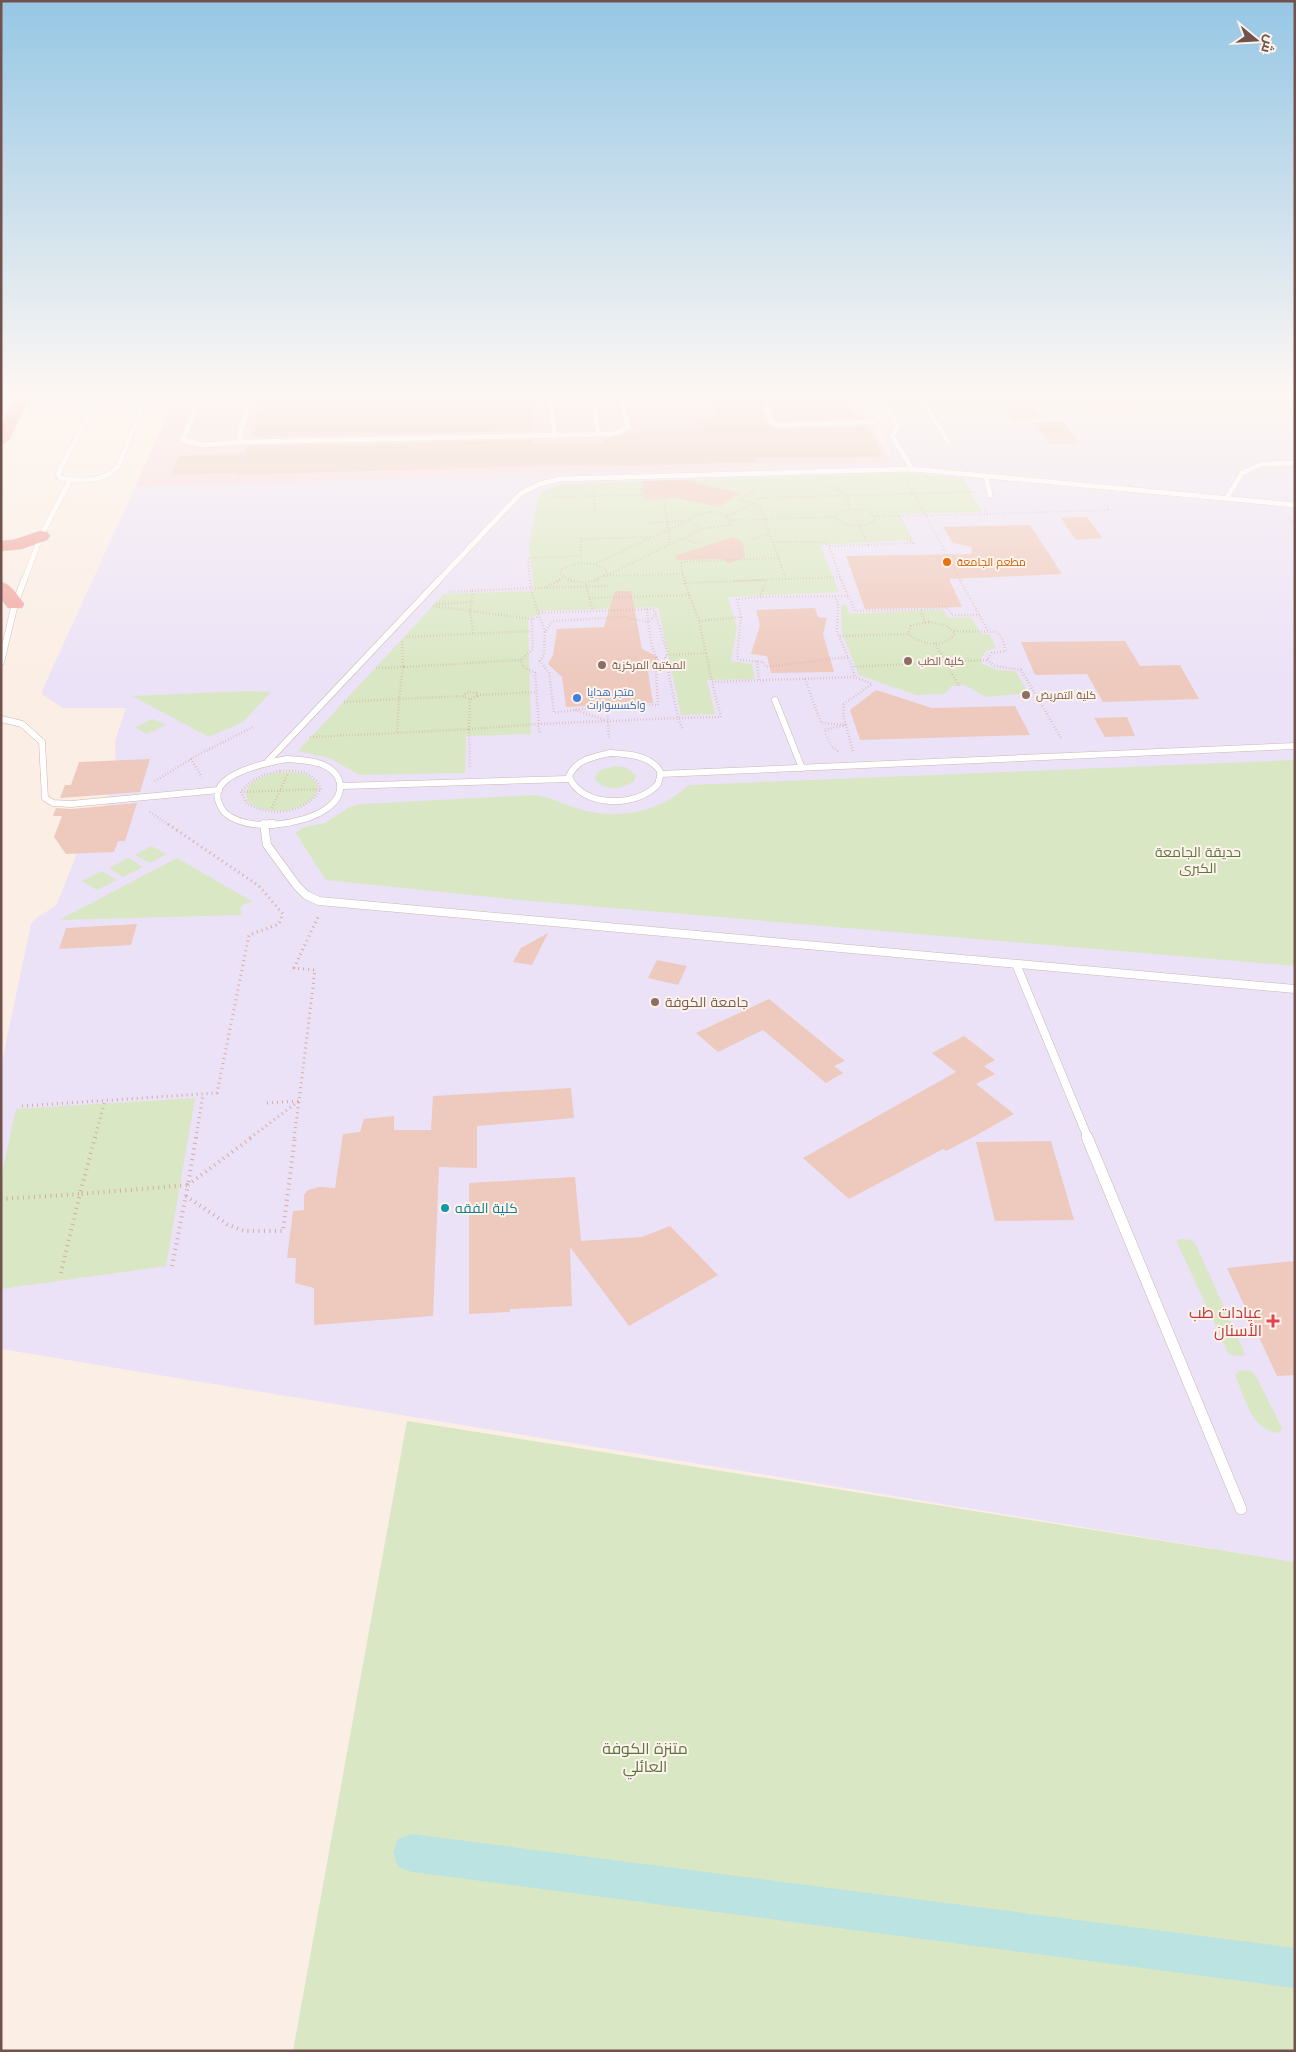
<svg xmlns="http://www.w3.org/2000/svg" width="1296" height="2052" font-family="Helvetica,Cairo,sans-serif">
	<rect width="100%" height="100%" fill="#fbeee5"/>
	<path fill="#ebe2f7" d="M 884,390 L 1295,390 L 1295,1562 L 1,1349 L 1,1067 L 31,924 L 39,916 L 56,906 L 82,841 L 97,827 L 116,773 L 115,741 L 126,708 L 63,708 L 43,695 L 42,691 L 135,487 L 892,463 L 883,431 L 897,423 Z"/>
	<path fill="#f8d9e2" d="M 179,390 L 853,390 L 892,463 L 135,487 Z"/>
	<g fill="#d9e7c4">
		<path d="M 903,473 L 963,478 L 982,512 L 898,514 L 913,543 L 905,540 L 820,545 L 839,592 L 728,597 L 737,628 L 731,661 L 752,664 L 755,679 L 707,680 L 715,714 L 681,715 L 658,607 L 542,611 L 528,619 L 531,734 L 466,736 L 465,773 L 360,775 L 329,758 L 298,751 L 444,594 L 534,591 L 529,545 L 538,499 L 543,491 L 565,484 Z"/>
		<path d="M 846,604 L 849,614 L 943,609 L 948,618 L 971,617 L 981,634 L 989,634 L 996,648 L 987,650 L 981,658 L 982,664 L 997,670 L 1015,671 L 1029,693 L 986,697 L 964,685 L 952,686 L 944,694 L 916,695 L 859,675 L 842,633 L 841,605 Z"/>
		<path d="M 248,691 L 271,692 L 243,722 L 209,737 L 132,696 Z"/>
		<path d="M 153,719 L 166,725 L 147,734 L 135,727 Z"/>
		<path d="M 1295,760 L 1295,966 L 519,900 L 326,880 L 295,832 L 305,827 L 325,823 L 350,807 L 361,804 L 535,795 C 551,797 561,803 576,808 C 615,821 659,813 689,785 Z"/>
		<path d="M 613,766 L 625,767 L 636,775 L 634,781 C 623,790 603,791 595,779 L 597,772 Z"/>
		<path d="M 284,772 C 296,772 314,773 318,787 C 313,813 264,817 247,801 L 246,791 C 253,777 270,774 284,772 Z"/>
		<path d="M 151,846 L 166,854 L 150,863 L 135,855 Z"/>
		<path d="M 129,858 L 143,867 L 123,877 L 109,868 Z"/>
		<path d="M 177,858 L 253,902 L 244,904 L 240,908 L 242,915 L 59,920 Z"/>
		<path d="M 102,871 L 117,880 L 97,890 L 82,881 Z"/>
		<path d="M 195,1098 L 166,1266 L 1,1289 L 1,1178 L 16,1109 Z"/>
		<path d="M 1182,1239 L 1191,1240 L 1196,1245 L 1245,1354 L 1241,1356 L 1229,1355 L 1176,1240 Z"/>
		<path d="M 1246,1370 L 1252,1372 L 1257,1378 L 1281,1426 L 1282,1430 L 1278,1433 C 1251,1431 1245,1397 1235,1375 L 1239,1371 Z"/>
		<path d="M 407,1421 L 1295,1562 L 1295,2051 L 293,2051 Z"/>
	</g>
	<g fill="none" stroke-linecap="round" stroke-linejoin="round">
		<path fill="#bbe3e1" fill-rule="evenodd" d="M 412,1834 L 1295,1948 L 1295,1988 L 412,1872 L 398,1867 L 393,1853 L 398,1839 Z"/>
	</g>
	<g fill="#eec9be">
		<path d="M 264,390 L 534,390 L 533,431 L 250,437 Z"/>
		<path d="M 710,390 L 832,390 L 835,396 L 845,395 L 857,418 L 779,421 L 775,420 L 769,404 L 765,403 L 762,408 L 768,425 L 778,429 L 869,427 L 883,457 L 756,458 L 757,462 L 637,466 L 572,465 L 238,475 L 238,473 L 171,475 L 178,456 L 245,453 L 247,446 L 533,440 L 532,445 L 604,443 L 604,439 L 626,433 L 641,433 L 640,427 L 698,426 L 697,420 L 706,420 L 704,416 L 718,415 Z"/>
		<path d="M 1077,390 L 1120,390 L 1135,407 L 1092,408 Z"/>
		<path d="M 1026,398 L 1043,419 L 1012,420 L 999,399 Z"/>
		<path d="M 1063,421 L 1080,443 L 1049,444 L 1033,422 Z"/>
		<path d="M 683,480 L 740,493 L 719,507 L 677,498 L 645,499 L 641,481 Z"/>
		<path d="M 1087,517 L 1102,538 L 1076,540 L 1061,518 Z"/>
		<path d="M 1030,525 L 1062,574 L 949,579 L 962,607 L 865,609 L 846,556 L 971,554 L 972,547 L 953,543 L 943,527 Z"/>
		<path d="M 733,537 L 743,542 L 745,558 L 729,563 L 722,559 L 676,560 L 675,556 Z"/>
		<path d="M 615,591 L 631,591 L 642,649 L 658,657 L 648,672 L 653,703 L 566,707 L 562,677 L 548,664 L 553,655 L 557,629 L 604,627 Z"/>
		<path d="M 815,608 L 818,617 L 827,618 L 823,634 L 834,672 L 771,673 L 767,656 L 751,654 L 760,625 L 756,610 Z"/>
		<path d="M 1125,641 L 1140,666 L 1180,665 L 1199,699 L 1103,702 L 1087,674 L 1035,675 L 1021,642 Z"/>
		<path d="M 876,690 L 932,708 L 1015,706 L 1030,735 L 860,740 L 850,710 Z"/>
		<path d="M 1127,717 L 1135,736 L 1105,737 L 1094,718 Z"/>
		<path d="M 150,759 L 140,792 L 60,798 L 65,785 L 71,785 L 79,762 Z"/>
		<path d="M 137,803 L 125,841 L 118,841 L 114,852 L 66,854 L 54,837 L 62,816 L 53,816 L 56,808 L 71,809 Z"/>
		<path d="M 137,924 L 131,945 L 59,949 L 66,928 Z"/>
		<path d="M 548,933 L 532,965 L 513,962 L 521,948 Z"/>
		<path d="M 657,960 L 687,966 L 678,985 L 648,978 Z"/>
		<path d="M 769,999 L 845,1061 L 834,1066 L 843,1073 L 826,1083 L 763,1030 L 718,1052 L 696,1033 Z"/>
		<path d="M 964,1036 L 995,1060 L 984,1066 L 995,1074 L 976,1084 L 1014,1114 L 975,1136 L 946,1151 L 943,1149 L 849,1199 L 803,1158 L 956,1072 L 932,1053 Z"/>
		<path d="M 571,1088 L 574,1118 L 477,1126 L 477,1168 L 439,1167 L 433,1316 L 314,1325 L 314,1288 L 295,1283 L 296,1258 L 287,1258 L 293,1211 L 304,1210 L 304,1195 L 308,1190 L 319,1187 L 335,1188 L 343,1134 L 360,1132 L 364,1119 L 394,1116 L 394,1130 L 431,1130 L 433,1096 Z"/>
		<path d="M 1051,1141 L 1074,1220 L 995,1221 L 976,1142 Z"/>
		<path d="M 575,1177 L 581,1241 L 642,1237 L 670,1226 L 718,1275 L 629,1326 L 570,1247 L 572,1306 L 510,1309 L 510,1312 L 469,1314 L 469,1183 Z"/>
		<path d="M 1295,1261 L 1295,1375 L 1277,1376 L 1227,1268 Z"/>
	</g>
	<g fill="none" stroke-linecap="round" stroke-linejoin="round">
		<g stroke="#ceb7af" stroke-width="5.5">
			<g id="lane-far3">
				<path d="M 101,390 L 58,474 L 60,478 C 81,481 102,483 118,467 L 149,390"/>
				<path d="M 254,390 L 239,437 L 241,442 L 610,434 L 620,432 L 628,427 L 619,390"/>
				<path d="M 549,390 L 555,436"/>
				<path d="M 592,390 L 598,434"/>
				<path d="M 876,390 L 898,426 L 892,436 L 912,469"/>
				<path d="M 917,390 L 948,442"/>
				<path d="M 96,401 L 144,399"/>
				<path d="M 198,401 L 183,440 L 204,445 L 241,442"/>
				<path d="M 766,407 L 772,423 L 778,425 L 874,422 L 878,417 L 859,390"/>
				<path d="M 986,476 L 990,495"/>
				<path d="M 1226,499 L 1242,473 L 1262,464 L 1295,463"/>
				<path d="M 24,581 L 41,536 L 70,480"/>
				<path d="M 438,581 L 521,493 L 540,484 L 560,479 L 912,469 L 1295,505"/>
			</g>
		</g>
		<g stroke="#ceb7af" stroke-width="7">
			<g id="lane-far2">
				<path d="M 1,662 L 15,604 L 24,580"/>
				<path d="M 775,700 L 802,768"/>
				<path d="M 1,719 L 22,724 L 42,742 L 45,798 L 53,803 L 71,804 L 219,790"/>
				<path d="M 610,753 C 628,754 652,755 661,773 L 658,784 C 638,808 580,808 569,776 C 577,759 593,757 610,753 Z"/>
				<path d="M 287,759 C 298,760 310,760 321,764 C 344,773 347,795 326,809 C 303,825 249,833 225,813 C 221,809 220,805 218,800 C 211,773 270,762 287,759 Z"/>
				<path d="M 268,761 L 439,580"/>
				<path d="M 660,774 L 1295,746"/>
				<path d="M 343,786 L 568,779"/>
			</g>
		</g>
		<g stroke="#ceb7af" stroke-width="9">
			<g id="lane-far1">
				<path d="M 264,824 L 267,845 L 297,886 L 306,895 L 319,901 L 1295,989"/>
				<path d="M 269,824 L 273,824"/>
				<path d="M 1016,964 L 1088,1138"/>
			</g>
		</g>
		<g stroke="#ceb7af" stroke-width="12">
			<path id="lane" d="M 1087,1137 L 1241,1509"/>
		</g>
		<g stroke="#d5cbc9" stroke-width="1">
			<g id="highway">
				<path d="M 1,390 L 11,390 L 6,397 L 1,398 Z"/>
				<path d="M 20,390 L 34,390 L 9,440 L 1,445 L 1,425 Z"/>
				<path d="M 41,531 L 47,532 L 50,536 L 47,540 L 21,549 L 1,551 L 1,541 L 13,540 Z"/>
				<path d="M 1,582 C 11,584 18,596 24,604 L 22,608 L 8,608 L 1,599 Z"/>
			</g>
		</g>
		<g stroke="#d3aca2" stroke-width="2" stroke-dasharray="0.5 2.5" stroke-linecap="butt">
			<path d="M 908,483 L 961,581"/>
			<path d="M 831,486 L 847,496 L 850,509"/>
			<path d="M 641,489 L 643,500 L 664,500 L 670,544"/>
			<path d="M 755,489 L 739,500 L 756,503"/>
			<path d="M 554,497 L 594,496 L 593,491"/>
			<path d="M 857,509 L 869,511 L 876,519 C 864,529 846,528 835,517 L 839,512 Z"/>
			<path d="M 595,510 L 594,496 L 642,495"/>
			<path d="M 711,512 L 722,514 L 731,520 L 729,525 L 702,529 L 688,521 L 694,515 Z"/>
			<path d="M 987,514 L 1109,510 L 1104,502"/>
			<path d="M 727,516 L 756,503"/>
			<path d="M 876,516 L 900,516"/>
			<path d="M 1288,519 L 1295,526"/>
			<path d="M 731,520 L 835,517"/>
			<path d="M 648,523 L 682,521"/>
			<path d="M 683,538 L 697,544"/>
			<path d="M 753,539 L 770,534"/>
			<path d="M 773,542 L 822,542 L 829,546 L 840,577 L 786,579 L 757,498 L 975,492"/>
			<path d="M 868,545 L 913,543 L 900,516 L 987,514 L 984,508"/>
			<path d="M 829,546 L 868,545 L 860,525"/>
			<path d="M 596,563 L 688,521"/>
			<path d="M 683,574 L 605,576 L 702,529"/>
			<path d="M 840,577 L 842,581"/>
			<path d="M 530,581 L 528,558 L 581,556 L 581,539 L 651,537"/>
			<path d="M 557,581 L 563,578"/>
			<path d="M 571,581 L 560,574 L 561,570 C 577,560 590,562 606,569 L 607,573 L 594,581"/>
			<path d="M 685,581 L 680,562 L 778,558"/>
			<path d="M 734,581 L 786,579"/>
		</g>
		<g stroke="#d3aca2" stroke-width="2.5" stroke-dasharray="0.5 2.5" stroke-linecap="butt">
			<path d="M 530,580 L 531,588 L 609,586"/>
			<path d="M 568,580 L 584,583 L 598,580"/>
			<path d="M 684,580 L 685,583 L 766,580"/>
			<path d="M 841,580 L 855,611 L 920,609"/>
			<path d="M 960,580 L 988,631"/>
			<path d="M 586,585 L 593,611"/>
			<path d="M 546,587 L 560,580"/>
			<path d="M 449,592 L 473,591"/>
			<path d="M 835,596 L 838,605 L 837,632 L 839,636 L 908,634"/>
			<path d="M 760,597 L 848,596"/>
			<path d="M 589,598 L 689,595"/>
			<path d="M 436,604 L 472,602"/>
			<path d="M 433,606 L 532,619"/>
			<path d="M 647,609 L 648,622 L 656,614"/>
			<path d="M 537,617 L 532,619 L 533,649 L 521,660 L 523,667 L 535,673 L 539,724 L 678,718 L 665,656 L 668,655"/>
			<path d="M 741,617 L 737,658 L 739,660 L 763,662 L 766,667 L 848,657"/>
			<path d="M 699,621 L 741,617 L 737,599 L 760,597 L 767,580"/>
			<path d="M 925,622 L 920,609 L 947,607 L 952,615 L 980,615"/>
			<path d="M 929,622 L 947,626 L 955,633 C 945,649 921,645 908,634 L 911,626 Z"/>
			<path d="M 545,632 L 544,655 L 540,661 L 549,673 L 554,713 L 607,705 L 609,738"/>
			<path d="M 473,633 L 470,612 L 473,591 L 531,588 L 538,613"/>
			<path d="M 839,636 L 852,667 L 987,660 L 992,653 L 1006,651 L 1002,638 L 997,632 L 954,631"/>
			<path d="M 406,637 L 532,631"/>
			<path d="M 402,641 L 403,667 L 521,660"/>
			<path d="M 935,643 L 959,686"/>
			<path d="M 706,653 L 712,682 L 855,677 L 852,667"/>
			<path d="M 987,660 L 995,666 L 1021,670 L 1061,738"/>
			<path d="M 757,661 L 759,680"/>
			<path d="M 376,668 L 403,667 L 399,699 L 464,696"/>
			<path d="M 805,679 L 821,723 L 846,725 L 824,730 L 831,746 L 839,752"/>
			<path d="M 470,692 L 476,693 L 477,696 L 470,699 L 464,697 L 464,694 Z"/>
			<path d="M 477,695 L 537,692"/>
			<path d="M 470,699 L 469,729 L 539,724"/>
			<path d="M 344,702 L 399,699 L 397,733 L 469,729 L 470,767"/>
			<path d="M 607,705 L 658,705 L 656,671 L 658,661 L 652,647 L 648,622 L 625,617 L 552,621 L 545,632 L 538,613 L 654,609 L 668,655 L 706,653 L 699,621 L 685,583"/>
			<path d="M 575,710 L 605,720"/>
			<path d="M 538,726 L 540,734"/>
			<path d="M 682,728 L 678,718 L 721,717 L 712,682"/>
			<path d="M 310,737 L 397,733"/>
			<path d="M 853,751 L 843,715 L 844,704 L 872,684 L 855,677"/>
			<path d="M 191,759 L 202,777"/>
			<path d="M 280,771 C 297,770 314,771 321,789 C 304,814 273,817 247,804 L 241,792 C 251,779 264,774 280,771 Z"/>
			<path d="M 155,781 L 196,756 L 253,727"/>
			<path d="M 241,792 L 321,789"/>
			<path d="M 272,808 L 288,773"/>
			<path d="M 150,812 L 169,825"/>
		</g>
		<g stroke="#d3aca2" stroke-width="3" stroke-dasharray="1 4" stroke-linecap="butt">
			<path d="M 267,1103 L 299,1101 L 315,970 L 294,968 L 318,917"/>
			<path d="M 22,1106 L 217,1093 L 249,935 L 279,924 L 283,914 L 259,886 L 168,824"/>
			<path d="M 95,1138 L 105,1100"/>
			<path d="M 196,1138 L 203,1094"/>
			<path d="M 250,1138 L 299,1101"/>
			<path d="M 294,1138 L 299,1101"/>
		</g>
		<g stroke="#d3aca2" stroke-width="4" stroke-dasharray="1 4.5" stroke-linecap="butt">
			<path d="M 95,1137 L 80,1194 L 188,1185 L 196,1137"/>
			<path d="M 186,1196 L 227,1224 L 244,1231 L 283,1231 L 295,1137"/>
			<path d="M 1,1199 L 80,1194 L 60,1276"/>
			<path d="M 172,1266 L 188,1185 L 252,1137"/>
		</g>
		<use href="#lane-far3" stroke="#fff" stroke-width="5"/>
		<use href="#lane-far2" stroke="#fff" stroke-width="6"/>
		<use href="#lane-far1" stroke="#fff" stroke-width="8"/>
		<use href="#lane" stroke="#fff" stroke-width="11"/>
		<use href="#highway" fill="#f1a6a0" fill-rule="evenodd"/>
	</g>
	<linearGradient id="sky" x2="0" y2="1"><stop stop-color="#96c7e5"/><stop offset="0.58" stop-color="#fdf7f3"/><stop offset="1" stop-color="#fdf7f3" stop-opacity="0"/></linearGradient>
	<rect width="1296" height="677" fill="url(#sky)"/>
	<circle fill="#e8710a" stroke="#fef3eb" stroke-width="2" cx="947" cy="562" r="5"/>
	<g fill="#8d6e63" stroke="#fef3eb" stroke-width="2">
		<circle cx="908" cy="661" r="5"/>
		<circle cx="602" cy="665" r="5"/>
		<circle cx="1026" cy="695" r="5"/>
		<circle cx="655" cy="1002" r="5"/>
	</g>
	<circle fill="#3f7fe0" stroke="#fef3eb" stroke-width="2" cx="577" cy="698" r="5"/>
	<circle fill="#0f9aa8" stroke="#fef3eb" stroke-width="2" cx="445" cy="1208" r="5"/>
	<path fill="#e0444e" stroke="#fef3eb" stroke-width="2" d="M1270.5 1313.5h5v5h5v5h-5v5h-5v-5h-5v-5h5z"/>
	<g text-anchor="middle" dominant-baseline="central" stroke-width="4" stroke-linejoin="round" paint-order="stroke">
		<g font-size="11" fill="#c56008" stroke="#fef3eb" text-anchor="start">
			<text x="957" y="562">مطعم الجامعة</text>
		</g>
		<g font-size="11" fill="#785e54" stroke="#fef3eb" text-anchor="start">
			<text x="918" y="661">كلية الطب</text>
			<text x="612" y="665">المكتبة المركزية</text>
			<text x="1036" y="695">كلية التمريض</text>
		</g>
		<g font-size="11" fill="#366cbe" stroke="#fef3eb" text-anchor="start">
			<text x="587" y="692">متجر هدايا<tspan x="587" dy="13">واكسسوارات</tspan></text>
		</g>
		<g font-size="14" fill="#5d7744" stroke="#fef3eb">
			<text x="1198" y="852">حديقة الجامعة<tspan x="1198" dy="16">الكبرى</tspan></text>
		</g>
		<g font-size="14" fill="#785e54" stroke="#fef3eb" text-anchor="start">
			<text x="665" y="1002">جامعة الكوفة</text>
		</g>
		<g font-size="14" fill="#0d838f" stroke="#fef3eb" text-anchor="start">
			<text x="455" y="1208">كلية الفقه</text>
		</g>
		<g font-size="16" fill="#be3a42" stroke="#fef3eb" text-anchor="end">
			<text x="1262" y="1312">عيادات طب<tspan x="1262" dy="18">الأسنان</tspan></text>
		</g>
		<g font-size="16" fill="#5d7744" stroke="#fef3eb">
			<text x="645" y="1748">متنزة الكوفة<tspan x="645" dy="18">العائلي</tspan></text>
		</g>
	</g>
	<rect width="1296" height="2052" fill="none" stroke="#72524c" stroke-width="5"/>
	<g transform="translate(1256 40) rotate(108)" stroke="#fef3eb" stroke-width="4" paint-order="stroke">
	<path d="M0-4L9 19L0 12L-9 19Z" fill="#72524c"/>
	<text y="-8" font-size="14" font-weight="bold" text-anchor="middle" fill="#72524c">ش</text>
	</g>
</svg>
